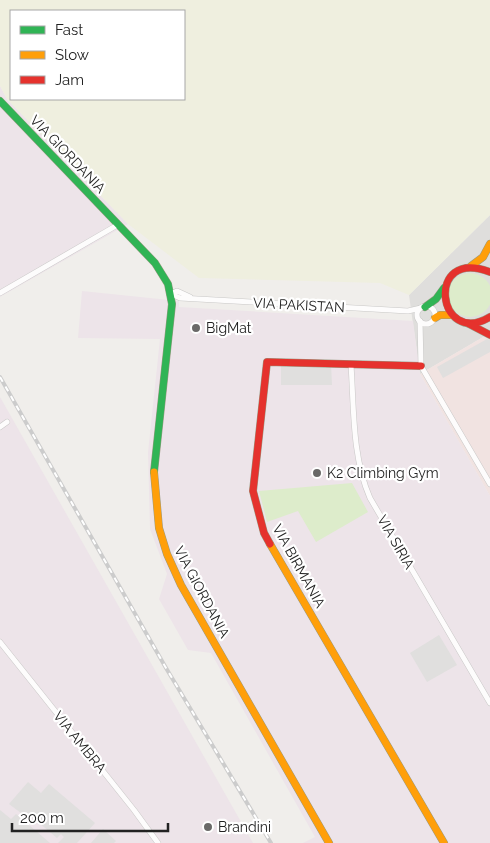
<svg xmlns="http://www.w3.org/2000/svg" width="490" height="843" font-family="Raleway,sans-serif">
	<rect width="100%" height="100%" fill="#f0eeeb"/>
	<path fill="#dfdedc" d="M 490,215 L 490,333 L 420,374 L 409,295 Z"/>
	<path fill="#f1e3e1" d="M 490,333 L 490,496 L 420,374 Z"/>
	<g fill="#ede4e9">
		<path d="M 0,86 L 7,99 L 128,224 L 0,297 Z"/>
		<path d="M 82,291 L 179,301 L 179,307 L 413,321 L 420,374 L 490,496 L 490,843 L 303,843 L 315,837 L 211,653 L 188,650 L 159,599 L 167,574 L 150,529 L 148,452 L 160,339 L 78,338 Z"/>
		<path d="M 0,397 L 211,769 L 253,843 L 0,843 Z"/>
	</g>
	<path fill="#efefdf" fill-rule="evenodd" d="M 0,0 L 490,0 L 490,215 L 409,295 L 380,283 L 199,278 L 128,224 L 7,99 L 0,86 ZM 11,11 L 184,11 L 184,99 L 11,99 Z"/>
	<g fill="#ddeccb">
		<circle cx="470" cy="295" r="22"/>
		<path d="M 352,483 L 368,512 L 316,542 L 298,511 L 267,522 L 259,491 Z"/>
	</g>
	<g fill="#e0dfde">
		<path d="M 487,339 L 490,340 L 490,352 L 443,378 L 437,367 Z"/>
		<path d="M 281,362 L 331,364 L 332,385 L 281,385 Z"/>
		<path d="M 439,635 L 457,665 L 427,682 L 410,653 Z"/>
		<path d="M 28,782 L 41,793 L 49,784 L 95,823 L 77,843 L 58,843 L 64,837 L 61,834 L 57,838 L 26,812 L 21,813 L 9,804 Z"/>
		<path d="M 0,810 L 11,819 L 16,814 L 50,843 L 0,843 Z"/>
		<path d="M 103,829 L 116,841 L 114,843 L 91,843 Z"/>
	</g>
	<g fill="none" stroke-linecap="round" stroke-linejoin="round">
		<g stroke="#c9c8c7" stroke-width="6">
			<g id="street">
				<path d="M 0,293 L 119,224"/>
				<path d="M 171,294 L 180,298 L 408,311 L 421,308"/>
				<path d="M 171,294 L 177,291 L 190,297"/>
				<circle cx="426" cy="315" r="9"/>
				<path d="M 420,321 L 421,366 L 490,484"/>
				<path d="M 351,365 C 354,408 352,457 370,498 L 490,703"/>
				<path d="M 0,427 L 7,422"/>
				<path d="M 0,642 L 134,810 L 158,843"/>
			</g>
		</g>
		<g stroke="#999a82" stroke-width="8">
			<g id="fast">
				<path d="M 0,101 L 155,263 L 168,284 L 172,304 L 154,472"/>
				<path d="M 425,307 L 436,299 L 444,288"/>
			</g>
		</g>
		<g stroke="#999a82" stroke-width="8">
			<g id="slow">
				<path d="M 471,266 L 483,257 L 490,244"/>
				<path d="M 435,318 L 440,315 L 452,315"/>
				<path d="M 154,472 L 159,528 L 167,554 L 181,585 L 329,843"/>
				<path d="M 270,544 L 444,843"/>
			</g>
		</g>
		<g stroke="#999a82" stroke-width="8">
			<g id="jam">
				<path d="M 490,272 C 424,246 437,349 490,317"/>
				<path d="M 469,324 L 490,335"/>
				<path d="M 270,544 L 264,533 L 253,491 L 267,362 L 421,366"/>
			</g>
		</g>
		<use href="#street" stroke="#fdfcfc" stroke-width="5"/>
		<use href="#fast" stroke="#30b455" stroke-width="7"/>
		<use href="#slow" stroke="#ff9f0a" stroke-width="7"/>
		<use href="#jam" stroke="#e5322d" stroke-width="7"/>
		<g stroke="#ccc" stroke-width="4">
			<path id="rail" d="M 0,377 L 166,668 L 271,843"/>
		</g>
		<use href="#rail" stroke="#fff" stroke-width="2" stroke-dasharray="5.5" stroke-linecap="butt"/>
	</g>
	<g fill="#6a6968" stroke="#fff" stroke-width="2">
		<circle cx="196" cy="328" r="5"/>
		<circle cx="317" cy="473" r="5"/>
		<circle cx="208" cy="827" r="5"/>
	</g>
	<g text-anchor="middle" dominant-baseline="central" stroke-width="4.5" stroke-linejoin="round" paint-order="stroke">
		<g font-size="14" fill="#222" stroke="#fff">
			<text transform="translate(68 154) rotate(46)">VIA GIORDANIA</text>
			<text transform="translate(299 305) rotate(3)">VIA PAKISTAN</text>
			<text transform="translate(396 542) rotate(60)">VIA SIRIA</text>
			<text transform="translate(299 566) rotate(61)">VIA BIRMANIA</text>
			<text transform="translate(202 592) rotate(62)">VIA GIORDANIA</text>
			<text transform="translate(80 742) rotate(51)">VIA AMBRA</text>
		</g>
		<g font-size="14" fill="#222" stroke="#fff" text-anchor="start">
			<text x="206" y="328">BigMat</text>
			<text x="327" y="473">K2 Climbing Gym</text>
			<text x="218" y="827">Brandini</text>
		</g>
	</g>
	<rect x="10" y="10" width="175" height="90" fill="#ffffff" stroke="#a7a7a7"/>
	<rect x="20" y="26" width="25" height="8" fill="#30b455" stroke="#a7a7a7"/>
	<text x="55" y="35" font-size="15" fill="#222222">Fast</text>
	<rect x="20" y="51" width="25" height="8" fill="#ff9f0a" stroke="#a7a7a7"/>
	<text x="55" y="60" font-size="15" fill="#222222">Slow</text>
	<rect x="20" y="76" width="25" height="8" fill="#e5322d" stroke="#a7a7a7"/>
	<text x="55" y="85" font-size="15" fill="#222222">Jam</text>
	<path d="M12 823v8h156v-8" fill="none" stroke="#222222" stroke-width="2.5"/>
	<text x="20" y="823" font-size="15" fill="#222222" stroke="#ffffff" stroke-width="4" paint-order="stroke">200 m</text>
</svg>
